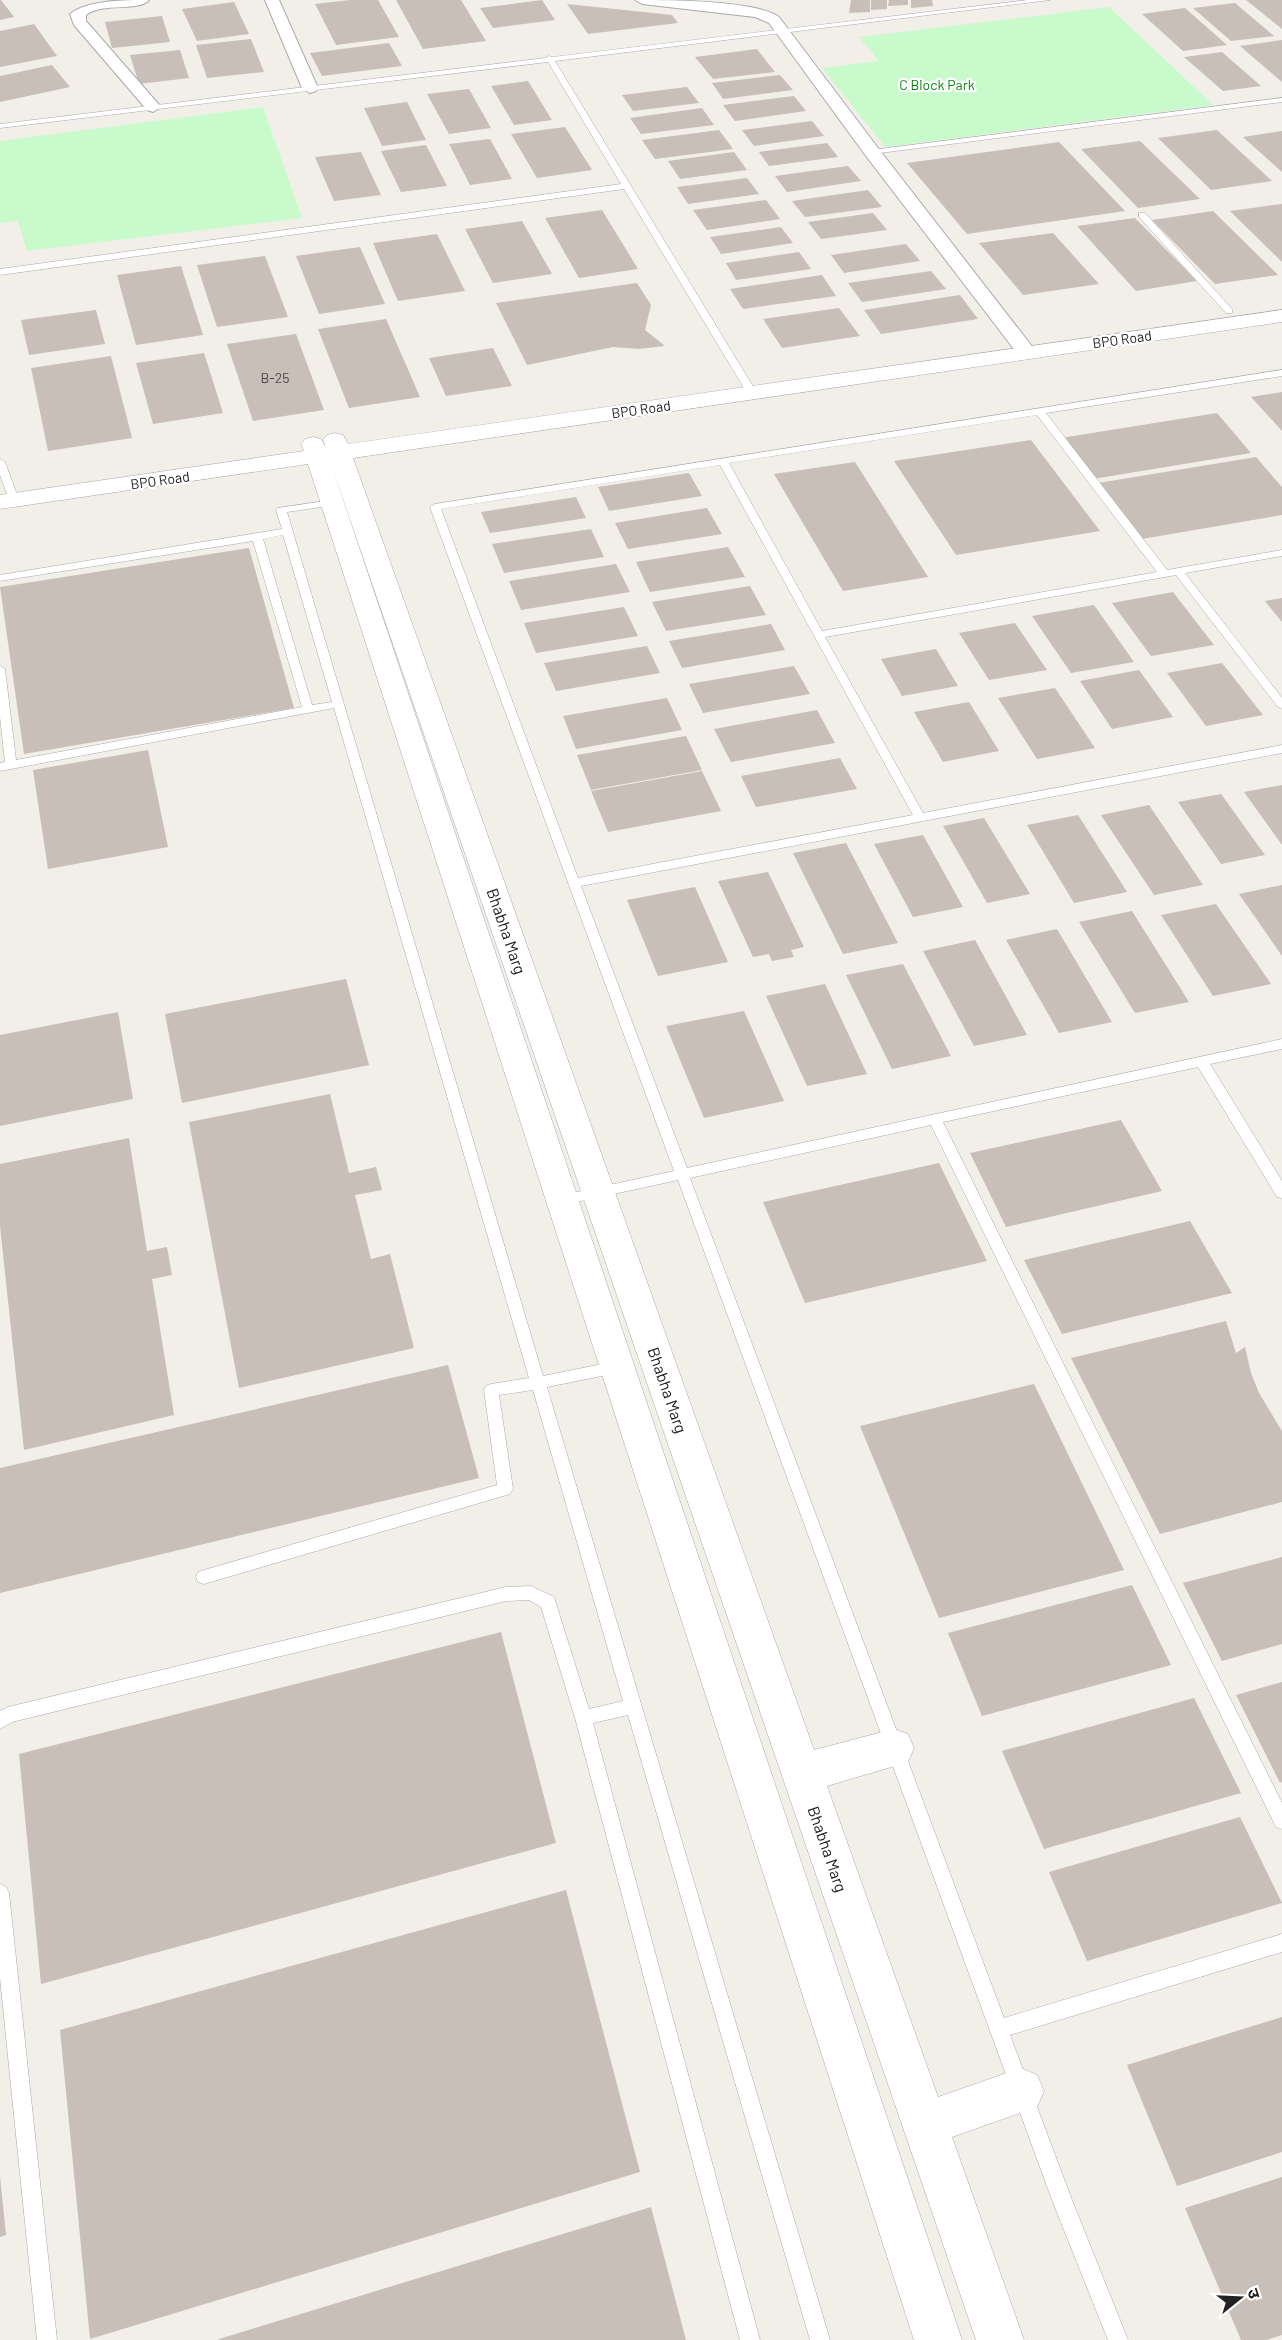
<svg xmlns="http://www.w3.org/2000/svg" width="1282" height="2340" font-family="Barlow,'Noto Sans Devanagari',sans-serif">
	<rect width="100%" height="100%" fill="#f2efe9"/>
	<g fill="#c8facc">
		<path d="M 1109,7 L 1213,105 L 885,147 L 822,68 L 879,61 L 859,37 Z"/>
		<path d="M 263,107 L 302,218 L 27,251 L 18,221 L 0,223 L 0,141 Z"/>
	</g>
	<g fill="#c7bfb8">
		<path d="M 0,0 L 1,0 L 14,17 L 0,20 Z"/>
		<path d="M 350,0 L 378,0 L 399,37 L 336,45 L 315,4 Z"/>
		<path d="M 396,0 L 461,0 L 486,41 L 423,49 Z"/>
		<path d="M 542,0 L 555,20 L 493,28 L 480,8 Z"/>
		<path d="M 851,0 L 870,0 L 870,12 L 849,13 Z"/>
		<path d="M 871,0 L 887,0 L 887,9 L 871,10 Z"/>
		<path d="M 889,0 L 908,0 L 908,5 L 888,6 Z"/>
		<path d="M 911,0 L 932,0 L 933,6 L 911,8 Z"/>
		<path d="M 1246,0 L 1282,0 L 1282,29 Z"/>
		<path d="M 234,2 L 249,34 L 197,41 L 182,9 Z"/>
		<path d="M 1235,3 L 1274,36 L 1231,41 L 1193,8 Z"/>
		<path d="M 567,4 L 672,15 L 678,23 L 588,34 Z"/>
		<path d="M 1185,8 L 1227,45 L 1183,51 L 1142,14 Z"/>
		<path d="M 162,16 L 170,42 L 112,48 L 105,22 Z"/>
		<path d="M 34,24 L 57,56 L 0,67 L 0,31 Z"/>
		<path d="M 251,39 L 264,72 L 207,78 L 196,45 Z"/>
		<path d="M 1282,40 L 1282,82 L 1240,46 Z"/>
		<path d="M 389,43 L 402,66 L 322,76 L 310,53 Z"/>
		<path d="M 757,49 L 775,72 L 713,79 L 695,57 Z"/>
		<path d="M 180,50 L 189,78 L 139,84 L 130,55 Z"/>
		<path d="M 1222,52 L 1261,86 L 1223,91 L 1184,57 Z"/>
		<path d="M 52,65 L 70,87 L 0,102 L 0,76 Z"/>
		<path d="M 780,75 L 793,90 L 723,99 L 712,83 Z"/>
		<path d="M 528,81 L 552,120 L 514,125 L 491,86 Z"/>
		<path d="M 687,87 L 699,103 L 633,111 L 622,95 Z"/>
		<path d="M 469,89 L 491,128 L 449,134 L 427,94 Z"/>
		<path d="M 794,96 L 806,111 L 735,121 L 723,105 Z"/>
		<path d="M 407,102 L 426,140 L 382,146 L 364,108 Z"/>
		<path d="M 702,108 L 714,125 L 641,134 L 630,118 Z"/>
		<path d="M 812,121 L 824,136 L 754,146 L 742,130 Z"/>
		<path d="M 565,127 L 592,170 L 537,178 L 511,134 Z"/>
		<path d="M 719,130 L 733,149 L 655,159 L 642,140 Z"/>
		<path d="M 1217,130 L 1272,181 L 1211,190 L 1158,138 Z"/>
		<path d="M 1282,131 L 1282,172 L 1243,137 Z"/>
		<path d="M 490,139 L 512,179 L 470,185 L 449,144 Z"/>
		<path d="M 1140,141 L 1200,199 L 1138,208 L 1081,149 Z"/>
		<path d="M 1059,142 L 1125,211 L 967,234 L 907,163 Z"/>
		<path d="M 827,143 L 838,157 L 769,166 L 759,152 Z"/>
		<path d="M 426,145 L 447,186 L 401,192 L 381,151 Z"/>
		<path d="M 361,152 L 381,195 L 334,201 L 315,157 Z"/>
		<path d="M 734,152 L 747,170 L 680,179 L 668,161 Z"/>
		<path d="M 848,166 L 861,181 L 787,192 L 775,176 Z"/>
		<path d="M 747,178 L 759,194 L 688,204 L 677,187 Z"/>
		<path d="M 868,190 L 882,207 L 805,217 L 792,201 Z"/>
		<path d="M 766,200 L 780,219 L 707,230 L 693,210 Z"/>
		<path d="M 1282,204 L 1282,262 L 1230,211 Z"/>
		<path d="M 602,210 L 638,269 L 579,278 L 545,218 Z"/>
		<path d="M 1213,211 L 1278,275 L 1215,284 L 1152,220 Z"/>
		<path d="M 873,213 L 887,230 L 821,239 L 808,222 Z"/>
		<path d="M 1135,218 L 1197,281 L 1136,291 L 1077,226 Z"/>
		<path d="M 522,221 L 552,274 L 493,283 L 465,229 Z"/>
		<path d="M 781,227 L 793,243 L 721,254 L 710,237 Z"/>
		<path d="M 1053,233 L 1099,284 L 1023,295 L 979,243 Z"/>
		<path d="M 437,234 L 465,291 L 398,301 L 373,243 Z"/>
		<path d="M 906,244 L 920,261 L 844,273 L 831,255 Z"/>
		<path d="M 360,247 L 385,304 L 319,314 L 296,256 Z"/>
		<path d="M 799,252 L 811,269 L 736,280 L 726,263 Z"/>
		<path d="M 265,256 L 288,317 L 217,327 L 197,265 Z"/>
		<path d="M 181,266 L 203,335 L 136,345 L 117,275 Z"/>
		<path d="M 931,271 L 946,289 L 862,302 L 848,283 Z"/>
		<path d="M 822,275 L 836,296 L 743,309 L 730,289 Z"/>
		<path d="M 637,283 L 651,305 L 645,330 L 665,346 L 639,349 L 613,347 L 527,365 L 496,303 Z"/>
		<path d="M 960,295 L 978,319 L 881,334 L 864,310 Z"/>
		<path d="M 839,308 L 860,336 L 782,348 L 763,319 Z"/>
		<path d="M 96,310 L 105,344 L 29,355 L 21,320 Z"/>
		<path d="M 386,319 L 420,397 L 349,408 L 318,329 Z"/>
		<path d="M 296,334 L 324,410 L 253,421 L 227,344 Z"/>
		<path d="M 493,348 L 512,386 L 446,396 L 429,358 Z"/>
		<path d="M 204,353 L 223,413 L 153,424 L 136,363 Z"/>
		<path d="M 111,356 L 132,438 L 48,451 L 31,368 Z"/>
		<path d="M 1282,392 L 1282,431 L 1251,397 Z"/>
		<path d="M 1217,413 L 1251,453 L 1093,479 L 1061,438 Z"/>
		<path d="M 1031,440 L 1100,531 L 956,555 L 894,461 Z"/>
		<path d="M 1256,457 L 1282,487 L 1282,515 L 1142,539 L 1098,483 Z"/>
		<path d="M 855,462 L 928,577 L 843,591 L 774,474 Z"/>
		<path d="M 689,473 L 702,496 L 609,511 L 598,487 Z"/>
		<path d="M 576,497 L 586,518 L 490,533 L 481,512 Z"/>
		<path d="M 707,508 L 722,534 L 628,549 L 615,523 Z"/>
		<path d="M 591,529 L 604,557 L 504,573 L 492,544 Z"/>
		<path d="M 728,547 L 745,577 L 650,592 L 636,562 Z"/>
		<path d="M 249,548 L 294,708 L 24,754 L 0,587 Z"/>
		<path d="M 616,564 L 630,592 L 521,610 L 509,581 Z"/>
		<path d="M 750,586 L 766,615 L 666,631 L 652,602 Z"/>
		<path d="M 1173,592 L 1214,645 L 1151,656 L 1112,603 Z"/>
		<path d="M 1282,598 L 1282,622 L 1265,601 Z"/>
		<path d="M 1094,605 L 1134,662 L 1071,673 L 1032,616 Z"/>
		<path d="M 624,607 L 638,636 L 536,653 L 524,623 Z"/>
		<path d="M 1015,623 L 1047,670 L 989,680 L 959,633 Z"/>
		<path d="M 771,624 L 785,650 L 682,668 L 669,641 Z"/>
		<path d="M 647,646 L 660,673 L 556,691 L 544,663 Z"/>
		<path d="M 936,649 L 958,686 L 902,696 L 881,659 Z"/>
		<path d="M 1222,663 L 1263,715 L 1206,726 L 1167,673 Z"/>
		<path d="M 794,666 L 810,694 L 703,713 L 689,684 Z"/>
		<path d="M 1139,670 L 1173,717 L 1112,729 L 1080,681 Z"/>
		<path d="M 1055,688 L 1095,748 L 1037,759 L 998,698 Z"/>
		<path d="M 667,698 L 682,730 L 576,749 L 563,716 Z"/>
		<path d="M 969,702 L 999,751 L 943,762 L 914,712 Z"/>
		<path d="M 817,710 L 835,743 L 731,762 L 714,729 Z"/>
		<path d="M 686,736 L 702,770 L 591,790 L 577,755 Z"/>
		<path d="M 148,750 L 168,847 L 48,869 L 33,770 Z"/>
		<path d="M 840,758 L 857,789 L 756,807 L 741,776 Z"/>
		<path d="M 702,771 L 721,811 L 608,832 L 591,791 Z"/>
		<path d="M 1282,785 L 1282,845 L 1244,792 Z"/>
		<path d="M 1221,794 L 1265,855 L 1221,864 L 1178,802 Z"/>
		<path d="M 1149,805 L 1203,885 L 1154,895 L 1101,815 Z"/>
		<path d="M 1078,815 L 1127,892 L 1074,903 L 1027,825 Z"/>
		<path d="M 984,818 L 1030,894 L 987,903 L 943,826 Z"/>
		<path d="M 923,835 L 963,907 L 913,917 L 874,844 Z"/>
		<path d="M 846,843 L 898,943 L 843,954 L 793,853 Z"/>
		<path d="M 768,872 L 804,947 L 791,950 L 794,957 L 772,961 L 769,954 L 753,957 L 718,881 Z"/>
		<path d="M 1282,885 L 1282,956 L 1239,894 Z"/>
		<path d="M 695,887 L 728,962 L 658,976 L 627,900 Z"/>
		<path d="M 1216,904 L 1271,984 L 1213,996 L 1161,915 Z"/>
		<path d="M 1132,911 L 1189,1002 L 1135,1013 L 1079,922 Z"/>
		<path d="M 1057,929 L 1112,1022 L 1059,1033 L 1006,940 Z"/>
		<path d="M 975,940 L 1027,1035 L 974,1046 L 923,951 Z"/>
		<path d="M 903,964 L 951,1056 L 892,1069 L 846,975 Z"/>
		<path d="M 346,979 L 369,1065 L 182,1103 L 165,1014 Z"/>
		<path d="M 825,984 L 867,1074 L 807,1086 L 766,996 Z"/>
		<path d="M 744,1011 L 784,1101 L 704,1118 L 666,1026 Z"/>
		<path d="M 118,1012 L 133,1099 L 0,1126 L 0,1035 Z"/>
		<path d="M 330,1094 L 349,1173 L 376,1167 L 382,1190 L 355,1195 L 371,1259 L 390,1254 L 414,1348 L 239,1388 L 189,1122 Z"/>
		<path d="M 1121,1120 L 1162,1191 L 1006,1227 L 970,1153 Z"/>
		<path d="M 129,1138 L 147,1251 L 167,1247 L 172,1275 L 152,1279 L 174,1415 L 24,1450 L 0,1226 L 0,1164 Z"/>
		<path d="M 939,1163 L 987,1261 L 805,1303 L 763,1202 Z"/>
		<path d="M 1190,1221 L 1232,1293 L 1062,1334 L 1024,1260 Z"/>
		<path d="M 1226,1321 L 1236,1353 L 1245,1347 L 1251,1373 L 1259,1393 L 1282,1431 L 1282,1502 L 1160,1534 L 1071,1358 Z"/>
		<path d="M 448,1365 L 479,1478 L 0,1593 L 0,1468 Z"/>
		<path d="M 1034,1384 L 1124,1570 L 939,1618 L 860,1426 Z"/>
		<path d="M 1282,1557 L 1282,1644 L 1222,1661 L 1183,1583 Z"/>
		<path d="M 1132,1585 L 1171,1665 L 982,1716 L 948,1633 Z"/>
		<path d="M 501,1632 L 556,1843 L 41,1984 L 19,1754 Z"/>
		<path d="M 1282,1682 L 1282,1782 L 1280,1783 L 1236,1695 Z"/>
		<path d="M 1194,1698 L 1241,1793 L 1044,1849 L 1002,1751 Z"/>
		<path d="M 1240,1817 L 1282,1903 L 1087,1961 L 1049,1872 Z"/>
		<path d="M 566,1890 L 640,2172 L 90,2339 L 60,2030 Z"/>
		<path d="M 1282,2017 L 1282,2152 L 1177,2186 L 1127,2065 Z"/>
		<path d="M 0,2176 L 6,2235 L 0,2237 Z"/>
		<path d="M 1282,2177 L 1282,2335 L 1266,2340 L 1241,2340 L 1185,2208 Z"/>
		<path d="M 651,2207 L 686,2340 L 219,2340 L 219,2339 Z"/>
	</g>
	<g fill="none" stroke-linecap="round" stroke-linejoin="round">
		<g stroke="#a9a9a9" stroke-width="1">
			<g id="service">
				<path d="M 1028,0 L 1050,0 L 555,61 L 757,393 L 755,395 L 747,393 L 624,189 L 0,275 L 0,269 L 621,184 L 548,62 L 0,128 L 0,124 L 545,58 L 549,56 L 552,57 Z"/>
				<path d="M 1282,98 L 1282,102 L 872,154 L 868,152 L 872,150 Z"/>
				<path d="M 1139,213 L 1145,213 L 1232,309 L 1232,313 L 1226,313 L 1139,217 Z"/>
				<path d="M 1282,370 L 1282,376 L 1046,413 L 1167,570 L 1282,550 L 1282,556 L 1185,573 L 1282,698 L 1282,708 L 1278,707 L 1176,575 L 825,637 L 923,813 L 1282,745 L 1282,753 L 581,886 L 687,1168 L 1282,1039 L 1282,1049 L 1210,1064 L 1282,1181 L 1282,1198 L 1277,1197 L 1198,1067 L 943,1122 L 1282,1803 L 1282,1829 L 1276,1827 L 931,1125 L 690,1178 L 1004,2018 L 1282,1934 L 1282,1952 L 1010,2035 L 1072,2200 L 1128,2340 L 1108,2340 L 1052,2200 L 678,1180 L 563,1205 L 558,1204 L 556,1200 L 558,1196 L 563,1195 L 674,1171 L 430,507 L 435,504 ZM 1037,415 L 1157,572 L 822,631 L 729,463 ZM 720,465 L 913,815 L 578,878 L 441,509 Z"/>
				<path d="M 0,459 L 5,462 L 19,500 L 17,502 L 9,500 L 0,475 Z"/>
				<path d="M 332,500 L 335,501 L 335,505 L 287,512 L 543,1376 L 617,1361 L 622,1363 L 624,1367 L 622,1371 L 617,1373 L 547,1387 L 830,2340 L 810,2340 L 628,1715 L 593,1723 L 760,2340 L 740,2340 L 575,1718 L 541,1607 L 529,1600 L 506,1601 L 12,1722 L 0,1729 L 0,1711 L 8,1707 L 506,1587 L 531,1586 L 554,1597 L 589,1709 L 623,1701 L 533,1390 L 499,1395 L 513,1489 L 510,1494 L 204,1584 L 198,1582 L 196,1577 L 198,1572 L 204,1570 L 497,1485 L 484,1390 L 486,1386 L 491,1384 L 529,1378 L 334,708 L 0,771 L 0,763 L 5,762 L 0,717 L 0,666 L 5,669 L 16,760 L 302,707 L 253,541 L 0,581 L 0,575 L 282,529 L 276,510 L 278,508 ZM 283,535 L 332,702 L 312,705 L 263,539 Z"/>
				<path d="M 0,1884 L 6,1887 L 9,1893 L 57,2340 L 37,2340 L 0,1978 Z"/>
			</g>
		</g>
		<g stroke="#a9a9a9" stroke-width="2">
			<g id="minor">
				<path d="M 149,0 C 139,12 103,2 86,15 L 86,21 L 161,107 L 153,112 L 147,110 L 74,25 L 70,14 C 87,0 125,0 149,0 Z"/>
				<path d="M 265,0 L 279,0 L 318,88 L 316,91 L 310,93 L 302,88 Z"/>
				<path d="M 635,0 C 666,0 756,0 779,17 L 878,148 L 1034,349 L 1036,353 L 1034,357 L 1020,357 L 866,156 L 769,23 L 755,17 L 642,4 Z"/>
			</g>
		</g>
		<g stroke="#a9a9a9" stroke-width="1">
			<path id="tertiary" d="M 1282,310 L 1282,322 L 353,458 L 814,1750 L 894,1729 L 908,1734 L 914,1748 L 908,1762 L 827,1786 L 938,2097 L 1021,2068 L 1037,2075 L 1044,2091 L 1037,2107 L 952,2137 L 1024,2340 L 976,2340 L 330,461 L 962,2340 L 914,2340 L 308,464 L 0,509 L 0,495 L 304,451 L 301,444 L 305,439 L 313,437 L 321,439 L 326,448 L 323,440 L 327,435 L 335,433 L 343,435 L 348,444 Z"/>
		</g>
		<use href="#service" fill="#fff" fill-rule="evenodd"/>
		<use href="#minor" fill="#fff" fill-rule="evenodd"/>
		<use href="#tertiary" fill="#fff" fill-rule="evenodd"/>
	</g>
	<g text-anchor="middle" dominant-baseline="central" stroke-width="4.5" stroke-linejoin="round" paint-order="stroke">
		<g font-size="14" fill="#0c8416" stroke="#fff">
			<text x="937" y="84">C Block Park</text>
		</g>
		<g font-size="14" fill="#222" stroke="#fff">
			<text transform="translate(1122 339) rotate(-8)">BPO Road</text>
			<text transform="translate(641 409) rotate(-8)">BPO Road</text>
			<text transform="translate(160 480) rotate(-8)">BPO Road</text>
		</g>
		<g font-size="14" fill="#4b4948">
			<text x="275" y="377">B-25</text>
		</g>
		<g font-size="16" fill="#222" stroke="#fff">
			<text transform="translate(507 931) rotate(71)">Bhabha Marg</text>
			<text transform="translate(668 1390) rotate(71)">Bhabha Marg</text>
			<text transform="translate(828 1849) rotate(71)">Bhabha Marg</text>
		</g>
	</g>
	<g transform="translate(1240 2298) rotate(72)" stroke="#ffffff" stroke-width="4.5" paint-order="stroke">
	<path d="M0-4.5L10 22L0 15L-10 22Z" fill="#222222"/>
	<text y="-9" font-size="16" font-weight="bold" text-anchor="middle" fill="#222222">उ</text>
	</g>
</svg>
